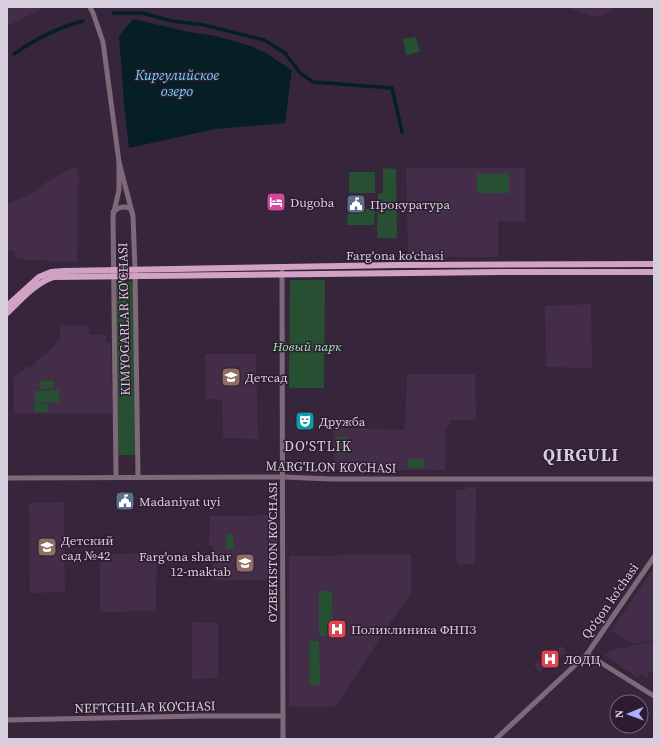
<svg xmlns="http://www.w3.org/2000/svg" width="661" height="746" font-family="'Source Serif 4',serif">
	<rect width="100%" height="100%" fill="#37263b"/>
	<g fill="#432d48">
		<path d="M 7,7 L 45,7 L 7,26 Z"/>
		<path d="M 567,7 L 615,7 L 604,15 L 592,16 Z"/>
		<path d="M 76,166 L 80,181 L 78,185 L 77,262 L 28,260 L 15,258 L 14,250 L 7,250 L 7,205 L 34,192 L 48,181 Z"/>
		<path d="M 406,168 L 525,168 L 525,221 L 498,221 L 498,257 L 408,257 Z"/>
		<path d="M 591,304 L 592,368 L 546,367 L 545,306 Z"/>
		<path d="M 60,325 L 89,326 L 90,335 L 106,335 L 106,343 L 111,343 L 112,413 L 14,414 L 14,378 L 28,366 L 30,368 L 43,355 L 44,356 L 60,340 Z"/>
		<path d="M 205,354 L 256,354 L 258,439 L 223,438 L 222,400 L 206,399 Z"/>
		<path d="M 407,374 L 475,374 L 476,420 L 450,420 L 449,427 L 446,427 L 445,470 L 338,470 L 339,465 L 334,466 L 333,427 L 403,430 L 405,427 Z"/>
		<path d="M 467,487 L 476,487 L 475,564 L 458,564 L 458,562 L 456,561 L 456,490 L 467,489 Z"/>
		<path d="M 64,502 L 65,592 L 30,593 L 29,503 Z"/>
		<path d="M 277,515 L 277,580 L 213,580 L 213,545 L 209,545 L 210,516 Z"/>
		<path d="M 157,553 L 156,611 L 100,612 L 100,554 Z"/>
		<path d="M 411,554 L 411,593 L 392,620 L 335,707 L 289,707 L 289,556 Z"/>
		<path d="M 654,567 L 654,640 L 633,644 L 611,631 Z"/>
		<path d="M 192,622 L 218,623 L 218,678 L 192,679 Z"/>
		<path d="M 654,641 L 654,670 L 651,671 L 646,678 L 641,674 L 638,678 L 604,655 L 611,650 Z"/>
		<path d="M 562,646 L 567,653 L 539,672 L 534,665 Z"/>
	</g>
	<g fill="#275032">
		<path d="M 416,37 L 420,52 L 406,55 L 403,39 Z"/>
		<path d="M 383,168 L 396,169 L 397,238 L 377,238 L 378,194 L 383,193 Z"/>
		<rect x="349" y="172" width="26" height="21"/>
		<path d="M 509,173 L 509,193 L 477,193 L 477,174 Z"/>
		<rect x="436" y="202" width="15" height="9"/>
		<path d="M 348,209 L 375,209 L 374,225 L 347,225 Z"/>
		<path d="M 290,280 L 325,280 L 324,388 L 289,388 Z"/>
		<path d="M 114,282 L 135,282 L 137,455 L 115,455 Z"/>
		<path d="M 39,381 L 54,381 L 54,388 L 40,389 Z"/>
		<path d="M 59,390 L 59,402 L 35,403 L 35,391 Z"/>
		<path d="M 48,404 L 48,412 L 34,412 L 34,404 Z"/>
		<rect x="337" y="437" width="10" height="17"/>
		<path d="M 408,459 L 424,459 L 425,468 L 408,468 Z"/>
		<path d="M 226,534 L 233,534 L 234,549 L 226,549 Z"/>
		<path d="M 319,591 L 332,591 L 333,636 L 319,636 Z"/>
		<path d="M 309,641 L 319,641 L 320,685 L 310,685 Z"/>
	</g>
	<path fill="#061f25" d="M 133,19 L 194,33 L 216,36 L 251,46 L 266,53 L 292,70 L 285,123 L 215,129 L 129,148 L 124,103 L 119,36 Z"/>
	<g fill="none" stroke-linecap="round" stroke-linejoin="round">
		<g stroke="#061f25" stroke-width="3.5">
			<path d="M 113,13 L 142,13 L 172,21 L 204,25 L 264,40 L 285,53 L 300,73 L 313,82 L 392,88 L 402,132"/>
			<path d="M 14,54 C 34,40 59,27 83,21"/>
		</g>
		<g stroke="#7f6878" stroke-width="5">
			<path d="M 90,7 L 93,13 L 103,42 L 119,162"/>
			<path d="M 113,212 C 119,207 124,205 131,209"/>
			<path d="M 282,271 L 283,739"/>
			<path d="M 116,477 L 113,216 L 119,190 L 119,162 L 133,216 L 135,270 L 138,477"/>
			<path d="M 7,478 L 283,477 L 331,479 L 654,479"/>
			<path d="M 587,654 L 654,696"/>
			<path d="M 7,720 L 200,716 L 283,716"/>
			<path d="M 496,739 L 587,654 L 654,557"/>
		</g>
		<g stroke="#d1a2c4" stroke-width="6">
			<path d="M 7,306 L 39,277 L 51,272 L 64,271 L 398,265 L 654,264"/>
			<path d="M 7,313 C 21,300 35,283 54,277 L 499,272 L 654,272"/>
		</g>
	</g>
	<defs>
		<g id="hotel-square" transform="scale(1)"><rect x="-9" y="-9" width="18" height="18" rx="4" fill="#d1479c" stroke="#2d1c31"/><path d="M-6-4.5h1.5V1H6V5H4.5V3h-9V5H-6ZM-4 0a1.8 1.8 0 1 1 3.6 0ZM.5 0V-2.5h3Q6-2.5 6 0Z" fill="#fff"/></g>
		<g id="civic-square" transform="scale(1)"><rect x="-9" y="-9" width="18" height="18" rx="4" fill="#5c6f8a" stroke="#2d1c31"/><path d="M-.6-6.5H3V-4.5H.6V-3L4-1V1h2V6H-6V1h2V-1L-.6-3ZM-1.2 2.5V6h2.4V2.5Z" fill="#fff"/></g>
		<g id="school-square" transform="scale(1)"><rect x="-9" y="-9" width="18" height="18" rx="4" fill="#8d6e63" stroke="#2d1c31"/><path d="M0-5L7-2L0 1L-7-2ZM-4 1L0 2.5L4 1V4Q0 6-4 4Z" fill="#fff"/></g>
		<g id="theatre-square" transform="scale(1)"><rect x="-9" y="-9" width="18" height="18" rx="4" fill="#0f9aa8" stroke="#2d1c31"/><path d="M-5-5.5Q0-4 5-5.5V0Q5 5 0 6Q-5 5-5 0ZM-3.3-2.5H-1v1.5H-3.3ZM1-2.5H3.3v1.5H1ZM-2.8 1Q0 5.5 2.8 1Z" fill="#fff"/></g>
		<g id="hospital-square" transform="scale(1)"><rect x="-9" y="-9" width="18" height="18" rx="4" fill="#e0444e" stroke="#2d1c31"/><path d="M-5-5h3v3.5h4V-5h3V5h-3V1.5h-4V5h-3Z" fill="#fff"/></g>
	</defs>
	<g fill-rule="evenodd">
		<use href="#hotel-square" x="276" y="202"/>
		<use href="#civic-square" x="356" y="204"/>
		<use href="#school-square" x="231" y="377"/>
		<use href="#theatre-square" x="305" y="421"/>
		<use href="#civic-square" x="125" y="501"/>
		<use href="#school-square" x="47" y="547"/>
		<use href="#school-square" x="245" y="563"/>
		<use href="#hospital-square" x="337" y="629"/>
		<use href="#hospital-square" x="550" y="659"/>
	</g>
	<g text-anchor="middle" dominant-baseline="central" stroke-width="3" stroke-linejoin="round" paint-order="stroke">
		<g font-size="13" fill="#d8cddb" stroke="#2d1c31" text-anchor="start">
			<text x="290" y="202">Dugoba</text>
			<text x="370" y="204">Прокуратура</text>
			<text x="245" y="377">Детсад</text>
			<text x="319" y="421">Дружба</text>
			<text x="139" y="501">Madaniyat uyi</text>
			<text x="61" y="540">Детский<tspan x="61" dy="15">сад №42</tspan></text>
			<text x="231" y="556" text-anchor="end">Farg'ona shahar<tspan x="231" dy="15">12-maktab</tspan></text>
			<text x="351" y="629">Поликлиника ФНПЗ</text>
			<text x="564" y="659">ЛОДЦ</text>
		</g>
		<g font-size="13" fill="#d8cddb" stroke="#2d1c31">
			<text x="395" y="255">Fargʻona koʻchasi</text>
			<text transform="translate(124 319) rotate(-91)">KIMYOGARLAR KO'CHASI</text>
			<text transform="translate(331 467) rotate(1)">MARG'ILON KO'CHASI</text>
			<text transform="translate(272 552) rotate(-90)">O'ZBEKISTON KO'CHASI</text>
			<text transform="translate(610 601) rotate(-55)">Qoʻqon koʻchasi</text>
			<text transform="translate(145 707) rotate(-1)">NEFTCHILAR KO'CHASI</text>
		</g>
		<g font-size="13" font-style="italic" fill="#9beaae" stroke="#2d1c31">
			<text x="307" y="346">Новый парк</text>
		</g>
		<g font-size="14" font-style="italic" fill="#64dbf7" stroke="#2d1c31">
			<text x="177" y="75">Киргулийское<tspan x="177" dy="16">озеро</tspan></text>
		</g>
		<g font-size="14" letter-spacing="1" fill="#d8cddb" stroke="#2d1c31">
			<text x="318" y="446">DO'STLIK</text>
		</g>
		<g font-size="17" font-weight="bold" letter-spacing="1" fill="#d8cddb" stroke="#2d1c31">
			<text x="581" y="455">QIRGULI</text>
		</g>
	</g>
	<rect width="661" height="746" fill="none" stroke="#d8cddb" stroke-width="16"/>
	<g transform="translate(629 714) rotate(269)"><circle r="19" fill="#2d1c31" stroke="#716375"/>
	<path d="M0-3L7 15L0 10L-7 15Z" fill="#b0aefa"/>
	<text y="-6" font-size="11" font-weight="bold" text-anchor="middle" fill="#d8cddb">N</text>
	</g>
</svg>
